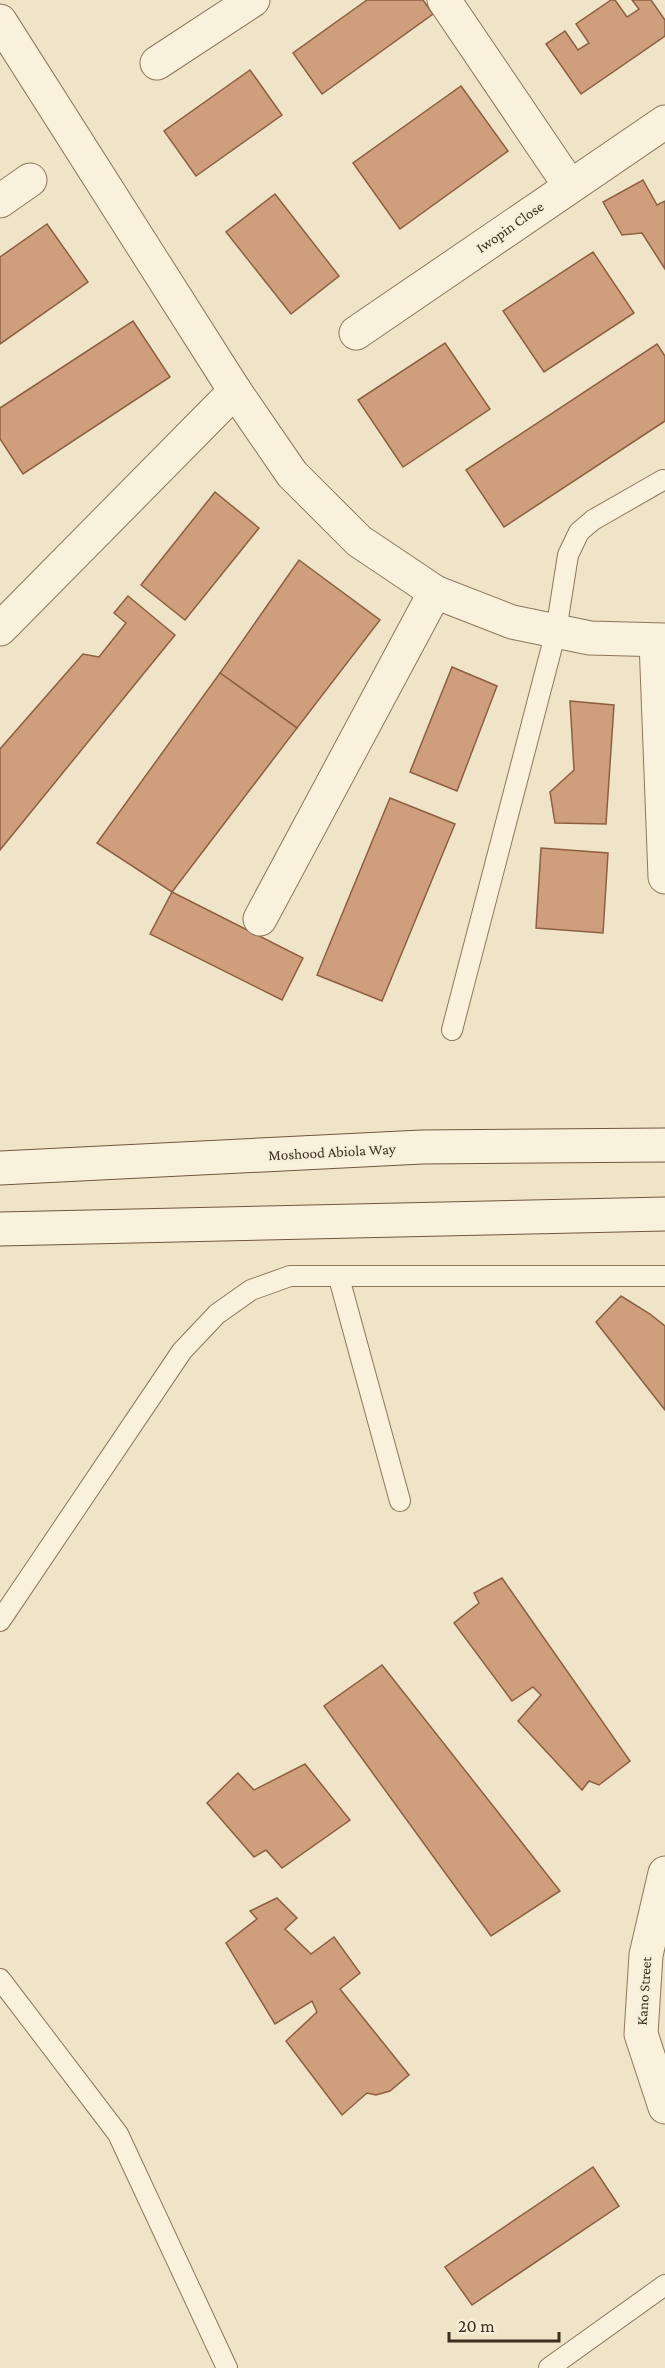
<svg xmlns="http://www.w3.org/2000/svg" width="665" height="2368" font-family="'Crimson Pro',serif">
	<rect width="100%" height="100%" fill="#f0e4c8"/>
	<g fill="#cf9f7d" stroke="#8d5f41" stroke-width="1.5">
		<path d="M 367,0 L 423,0 L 433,14 L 322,94 L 293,53 Z"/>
		<path d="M 611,0 L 615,0 L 627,17 L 639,9 L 632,0 L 651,0 L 665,20 L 665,36 L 581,94 L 546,44 L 565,31 L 578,50 L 589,43 L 576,24 Z"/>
		<path d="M 250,70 L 282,115 L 196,176 L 164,131 Z"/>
		<path d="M 461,86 L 508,151 L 400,229 L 353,163 Z"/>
		<path d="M 643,180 L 657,205 L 665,201 L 665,269 L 642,233 L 622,235 L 603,202 Z"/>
		<path d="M 275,194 L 339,276 L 291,314 L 226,232 Z"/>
		<path d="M 47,224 L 88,282 L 0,344 L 0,257 Z"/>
		<path d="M 593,252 L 634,313 L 544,372 L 503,311 Z"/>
		<path d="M 133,321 L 170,377 L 23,474 L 0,439 L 0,408 Z"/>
		<path d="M 445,343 L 490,409 L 403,467 L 358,400 Z"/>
		<path d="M 657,344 L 665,356 L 665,421 L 504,527 L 466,470 Z"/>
		<path d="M 215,492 L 259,528 L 185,620 L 141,585 Z"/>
		<path d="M 299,560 L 380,620 L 297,728 L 220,673 Z"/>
		<path d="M 128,596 L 175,635 L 0,850 L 0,749 L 83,654 L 99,657 L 126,623 L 114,613 Z"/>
		<path d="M 452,667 L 497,686 L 457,791 L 410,772 Z"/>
		<path d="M 220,673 L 297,728 L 172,892 L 97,843 Z"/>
		<path d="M 570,701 L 614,705 L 606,824 L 555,823 L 550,792 L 574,770 Z"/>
		<path d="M 390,798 L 455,824 L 382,1001 L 317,975 Z"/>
		<path d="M 541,848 L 608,853 L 603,933 L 536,928 Z"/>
		<path d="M 172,892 L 303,958 L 282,1000 L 150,934 Z"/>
		<path d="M 621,1296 L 650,1314 L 665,1326 L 665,1410 L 596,1322 Z"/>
		<path d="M 502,1578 L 630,1761 L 599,1785 L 589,1781 L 582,1790 L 518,1721 L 541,1695 L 533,1687 L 512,1701 L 454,1623 L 479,1603 L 474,1593 Z"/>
		<path d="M 382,1665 L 560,1891 L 491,1936 L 324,1706 Z"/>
		<path d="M 305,1764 L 350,1820 L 282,1868 L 266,1850 L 254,1857 L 207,1803 L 238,1773 L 254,1790 Z"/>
		<path d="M 277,1898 L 297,1918 L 285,1929 L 311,1954 L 334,1937 L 360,1973 L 340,1989 L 409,2075 L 390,2091 L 376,2095 L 367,2093 L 342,2115 L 286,2041 L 317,2012 L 312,2001 L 275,2024 L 226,1943 L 257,1919 L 250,1911 Z"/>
		<path d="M 593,2167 L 619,2206 L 472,2305 L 445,2267 Z"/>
	</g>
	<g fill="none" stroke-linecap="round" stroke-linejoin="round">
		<g stroke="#8d765c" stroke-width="22">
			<g id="lane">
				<path d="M 452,1030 L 556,631 L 568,555 L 579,532 L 593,520 L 663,480"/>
				<path d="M 339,1278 L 400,1501"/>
				<path d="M 0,1621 L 182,1351 L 217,1314 L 251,1290 L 290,1276 L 665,1276"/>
				<path d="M 0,1979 L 118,2134 L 227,2368"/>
				<path d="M 549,2368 L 665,2285"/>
			</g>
		</g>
		<g stroke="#8d765c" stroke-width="35">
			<g id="street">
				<path d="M 444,0 L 570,186"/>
				<path d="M 0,21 L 235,391 L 292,474 L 359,541 L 435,592 L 512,622 L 590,638 L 665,640"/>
				<path d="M 157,63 L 253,0"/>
				<path d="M 0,201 L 30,180"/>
				<path d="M 356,333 L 665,122"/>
				<path d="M 0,629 L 235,391"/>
				<path d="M 656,641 L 665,877"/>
				<path d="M 260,919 L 435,592"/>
				<path d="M 665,1873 L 646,1955 L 641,2034 L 665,2107"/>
			</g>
		</g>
		<g stroke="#6f573f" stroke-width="35">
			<g id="secondary">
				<path d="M 0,1168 L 422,1147 L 665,1145"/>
				<path d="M 0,1229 L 665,1214"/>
			</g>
		</g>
		<use href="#lane" stroke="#faf1dc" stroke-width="20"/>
		<use href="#street" stroke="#faf1dc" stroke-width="33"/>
		<use href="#secondary" stroke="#faf1dc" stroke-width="33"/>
	</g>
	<g text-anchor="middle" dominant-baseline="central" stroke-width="4.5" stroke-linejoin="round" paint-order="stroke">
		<g font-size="15" fill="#3d2e20" stroke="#f7eed8">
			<text transform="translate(510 227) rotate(-35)">Iwopin Close</text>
			<text transform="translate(332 1152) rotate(-3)">Moshood Abiola Way</text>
			<text transform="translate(644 1991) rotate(-86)">Kano Street</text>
		</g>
	</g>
	<path d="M449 2332v9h110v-9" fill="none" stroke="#3d2e20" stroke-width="3"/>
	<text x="458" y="2332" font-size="18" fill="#3d2e20" stroke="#f7eed8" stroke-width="4.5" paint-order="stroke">20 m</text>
</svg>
